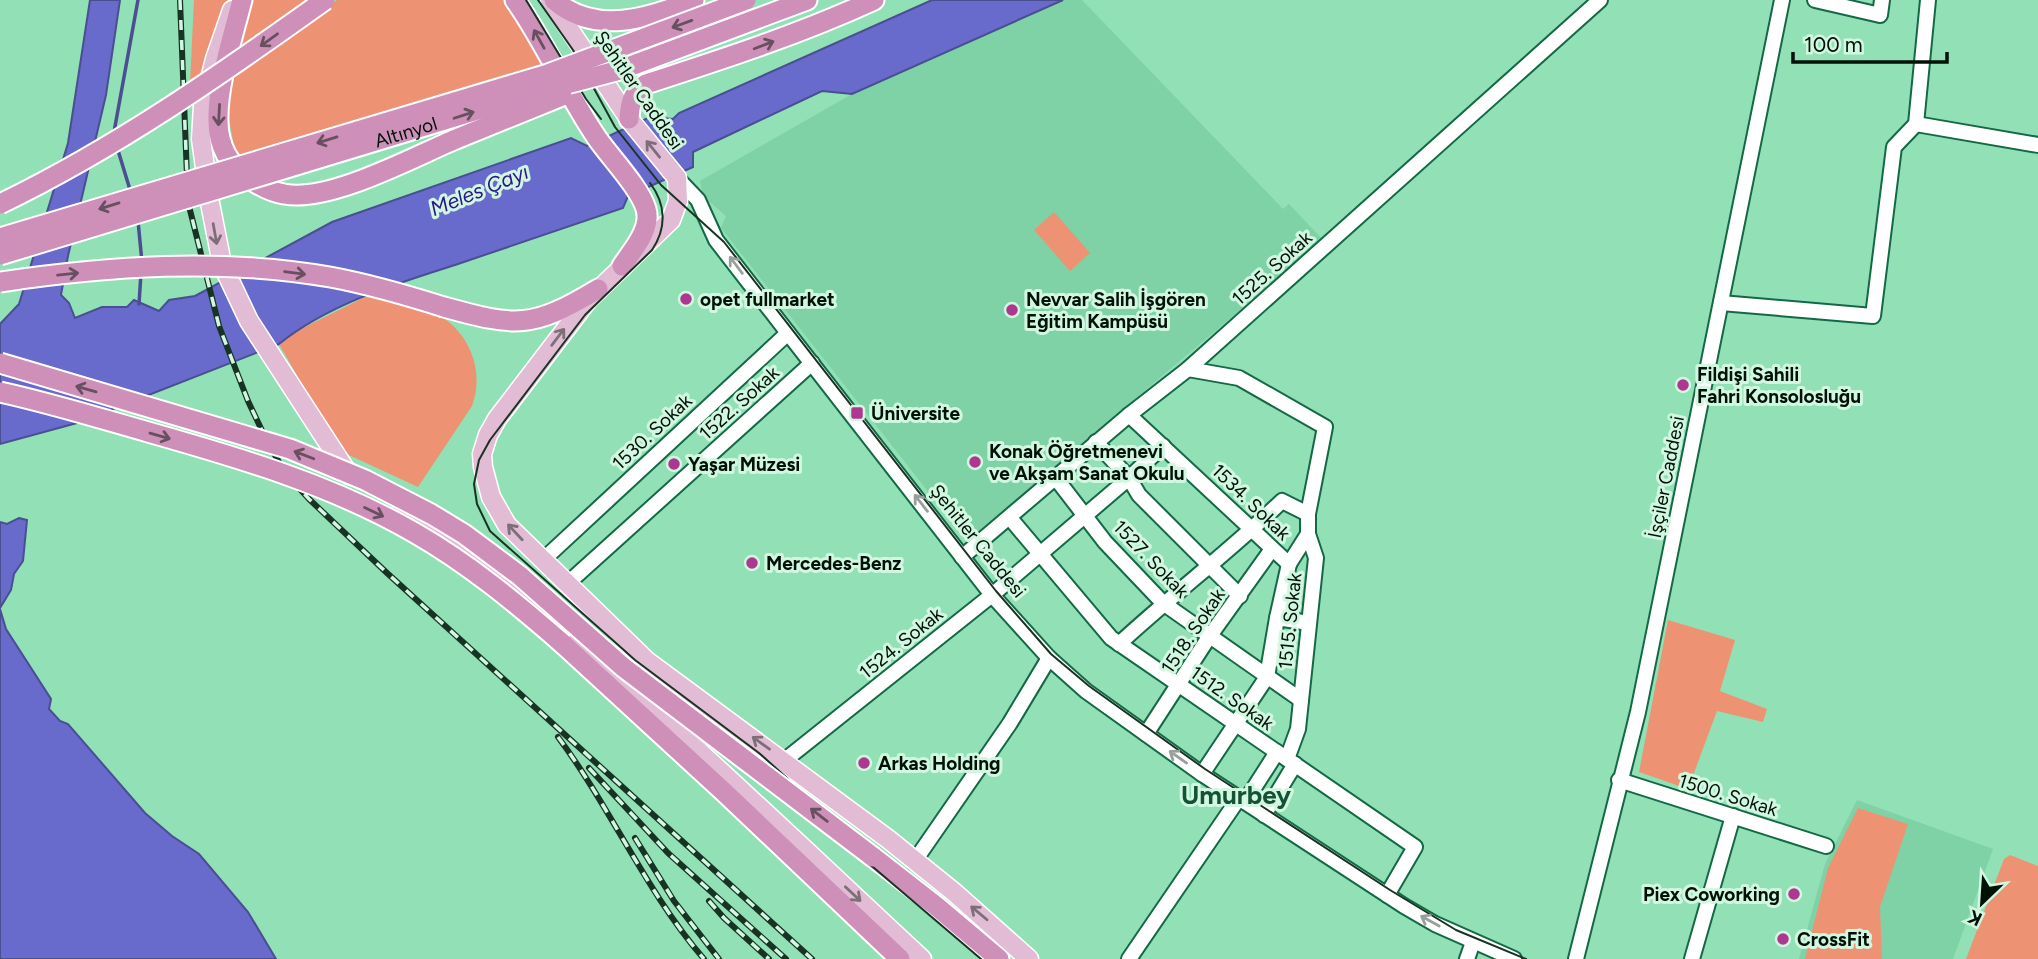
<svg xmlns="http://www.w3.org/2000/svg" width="2038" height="959" font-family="Figtree,sans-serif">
	<rect width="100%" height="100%" fill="#92e0b5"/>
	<g fill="#7ed2a5">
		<path d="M 1063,0 L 1082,0 L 1283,209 L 1289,204 L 1323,240 L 967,541 L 721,228 L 726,216 L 703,196 L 700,181 L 852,94 Z"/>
		<path d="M 1857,800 L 1993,849 L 1953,959 L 1799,959 L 1825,864 Z"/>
	</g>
	<g fill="#ed9374">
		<path d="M 194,0 L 229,0 L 214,34 L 206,74 L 190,83 Z"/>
		<path d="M 250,0 L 311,0 L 238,51 Z"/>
		<path d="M 337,0 L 505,0 L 544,64 L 236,157 L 228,114 L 233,77 Z"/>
		<path d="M 1054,212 L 1090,253 L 1070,271 L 1034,230 Z"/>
		<path d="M 369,295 C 390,301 418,303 437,314 C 470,332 485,372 472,406 L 418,487 L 340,451 L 279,344 L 293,333 Z"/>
		<path d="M 1668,620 L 1735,640 L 1720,691 L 1767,709 L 1763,722 L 1717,711 L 1688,789 L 1639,772 Z"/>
		<path d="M 1858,808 L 1908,824 L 1880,907 L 1882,959 L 1805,959 L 1828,868 Z"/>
		<path d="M 2010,855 L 2038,866 L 2038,959 L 1966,959 L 2004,859 Z"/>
	</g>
	<g fill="#686acc" stroke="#494f91" stroke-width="2">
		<path d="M 90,0 L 120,0 L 106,95 L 68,256 L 61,295 L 69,303 L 75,318 L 102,307 L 127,307 L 134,300 L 159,311 L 169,300 L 195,296 L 332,222 L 571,138 L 587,146 L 650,117 L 673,119 L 679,113 L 932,0 L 1063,0 L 852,94 L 822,91 L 693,152 L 693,167 L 628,196 L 623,208 C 567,227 511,246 455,265 C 395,284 329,304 279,344 L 77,423 L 0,444 L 0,324 L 19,304 L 68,143 Z"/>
		<path d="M 19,518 L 27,520 L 23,561 L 14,574 L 11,590 L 0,608 L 0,522 L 7,524 Z"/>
		<path d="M 0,609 L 6,629 L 51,699 L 49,709 L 60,721 L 68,724 L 145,813 L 172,836 L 199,854 L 248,912 L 276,959 L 0,959 Z"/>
	</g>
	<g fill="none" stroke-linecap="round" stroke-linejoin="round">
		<g stroke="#494f91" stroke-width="3.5">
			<path d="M 114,132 L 138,0"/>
			<path d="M 117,147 L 131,193"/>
			<path d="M 138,221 L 142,262"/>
			<path d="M 139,304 L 141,273"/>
		</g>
		<g stroke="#136945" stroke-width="18">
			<g id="minor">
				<path d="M 1815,0 L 1880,15 L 1882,0"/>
				<path d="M 1916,124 L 2038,145"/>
				<path d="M 677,178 L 698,200 L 716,240 L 788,333 L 992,595 L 1049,658 L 1086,691 L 1202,774 L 1404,906 L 1435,924 L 1514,959"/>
				<path d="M 1721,303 L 1873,316 L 1894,147 L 1916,124 L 1928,0"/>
				<path d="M 1188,369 L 1239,378 L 1325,427 L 1308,514 L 1308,534 L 1316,558 L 1298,729 L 1287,759"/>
				<path d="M 1129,415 L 1289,564 L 1308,534"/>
				<path d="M 1096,442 L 1129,478 L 1139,495 L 1240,596"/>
				<path d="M 1055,477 L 1105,542 L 1163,603 L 1301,700"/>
				<path d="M 1010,518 L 1111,638 L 1415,847 L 1387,895"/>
				<path d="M 962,557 L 1129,415 L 1188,369 L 1600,0"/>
				<path d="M 543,560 L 788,333"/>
				<path d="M 567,584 L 812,363"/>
				<path d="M 1277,618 L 1309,623"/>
				<path d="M 1119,644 C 1172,595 1230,551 1282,501 L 1308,514"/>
				<path d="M 1146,734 L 1209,637 L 1272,549"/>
				<path d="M 785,760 L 992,595 L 1129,478 L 1163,446"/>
				<path d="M 1202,774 L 1267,677 L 1277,618 L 1289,564"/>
				<path d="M 1619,780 L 1826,846"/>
				<path d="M 1245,802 L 1277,752"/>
				<path d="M 1264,815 L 1295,764"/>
				<path d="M 914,862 L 1010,723 L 1049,658"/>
				<path d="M 1129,959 L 1239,798"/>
				<path d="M 1467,959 L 1473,942"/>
				<path d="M 1576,959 L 1638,712 L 1782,0"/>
				<path d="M 1692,959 L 1733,816"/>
			</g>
		</g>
		<g stroke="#fff" stroke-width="21">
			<g id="major">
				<path d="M 550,0 L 629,119 L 677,178 L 678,201 L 671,220 L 588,300 L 497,419 L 488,435 L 482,454 L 483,467 L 491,497 L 507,525 L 647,661 L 888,839 L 955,893 L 1029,959"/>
				<path d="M 232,10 L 215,59 L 203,106 L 201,139 L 210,203 L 222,264 L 249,321 L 349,475"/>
				<path d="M 402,509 C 481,552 548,615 615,675 C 719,768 820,864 922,959"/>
			</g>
		</g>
		<g stroke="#fff" stroke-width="23">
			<g id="highway">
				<path d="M 242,0 C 233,36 217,84 218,121 C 218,145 229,167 250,179 C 260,186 271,192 284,194 C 329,203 413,157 456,139"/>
				<path d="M 515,0 C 546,44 567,94 597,138 C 610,157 640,188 646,209 C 652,229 632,251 622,266"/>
				<path d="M 554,0 C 595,36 650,18 694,0"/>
				<path d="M 620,70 L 807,0"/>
				<path d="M 629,119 C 630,102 632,94 646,84 C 723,59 800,34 874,0"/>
				<path d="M 444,307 C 516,327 532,329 598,289"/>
				<path d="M 563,644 L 723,791 L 900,959"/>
				<path d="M 873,857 L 936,906 L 999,959"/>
			</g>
		</g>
		<use href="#minor" stroke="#fff" stroke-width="14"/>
		<use href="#major" stroke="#e2bcd5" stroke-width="18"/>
		<use href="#highway" stroke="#ce8fb9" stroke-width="19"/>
		<g stroke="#183323" stroke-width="2">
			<path d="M 526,0 L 586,99 L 601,119"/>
			<path d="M 538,0 L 573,50 L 615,127 L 661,185 L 724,242 L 996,591 L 1051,654 L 1089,686 L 1205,769 L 1390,890 L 1456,930 L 1526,959"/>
			<path d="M 650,183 C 666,204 667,228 652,250 L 585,315 L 490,440 L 479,460 L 474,484 L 477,504 L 490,531 L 635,660 L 759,753 L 787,778 L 853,850 L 981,959"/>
		</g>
		<g stroke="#183323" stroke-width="6">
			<g id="rail">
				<path d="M 180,0 L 188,202 L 219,326 L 248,401 L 266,439 L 285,473 L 309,499 L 387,573 L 812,959"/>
				<path d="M 558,737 C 611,808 646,892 704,959"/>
				<path d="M 589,768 L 668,853 L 786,959"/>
				<path d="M 635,838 L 674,901 L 719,959"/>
				<path d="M 709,901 L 724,918 L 769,959"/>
			</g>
		</g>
		<use href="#rail" stroke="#d1f7e1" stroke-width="3.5" stroke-dasharray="10" stroke-linecap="butt"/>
		<g stroke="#fff" stroke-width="23" stroke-linecap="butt">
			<g id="highway-bridge">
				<path d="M 456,139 L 562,96"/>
				<path d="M 0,204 C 116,148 220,75 325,0"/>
				<path d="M 0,238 L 548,74 L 746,0"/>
				<path id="s1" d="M 0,255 L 540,91 L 620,70"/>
				<path d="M 0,282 C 108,266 222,258 330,277 C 368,284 406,295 444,307"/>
				<path d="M 0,363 L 290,449 L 365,480 L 431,514 L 464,534 L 519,575 L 623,667 L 873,857"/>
				<path d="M 0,392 C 50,403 99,418 148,432 C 240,458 332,485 415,533 C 469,564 516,603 563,644"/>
			</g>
		</g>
		<use href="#highway-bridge" stroke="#ce8fb9" stroke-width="19"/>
	</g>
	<defs><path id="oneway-shaft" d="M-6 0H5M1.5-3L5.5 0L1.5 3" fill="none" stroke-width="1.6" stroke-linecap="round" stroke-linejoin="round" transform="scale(1.75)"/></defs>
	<g stroke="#675060">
		<use href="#oneway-shaft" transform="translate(682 24) rotate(160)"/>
		<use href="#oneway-shaft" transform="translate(539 39) rotate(-119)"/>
		<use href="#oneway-shaft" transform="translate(269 40) rotate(144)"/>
		<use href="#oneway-shaft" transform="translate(764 45) rotate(-21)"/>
		<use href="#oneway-shaft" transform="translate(219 115) rotate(93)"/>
		<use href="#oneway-shaft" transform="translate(464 115) rotate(-18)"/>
		<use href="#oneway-shaft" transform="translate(327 140) rotate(163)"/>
		<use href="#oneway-shaft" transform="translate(109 206) rotate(163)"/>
		<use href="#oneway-shaft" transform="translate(295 273) rotate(7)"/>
		<use href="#oneway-shaft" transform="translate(68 274) rotate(-6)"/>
		<use href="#oneway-shaft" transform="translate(86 389) rotate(-164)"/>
		<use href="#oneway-shaft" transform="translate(160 436) rotate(16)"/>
		<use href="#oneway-shaft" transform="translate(304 455) rotate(-159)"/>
		<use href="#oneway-shaft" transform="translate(374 512) rotate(26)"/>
		<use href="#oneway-shaft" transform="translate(819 815) rotate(-142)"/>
	</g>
	<g stroke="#7c6f78">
		<use href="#oneway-shaft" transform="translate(653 149) rotate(-129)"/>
		<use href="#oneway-shaft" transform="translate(215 234) rotate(80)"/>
		<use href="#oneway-shaft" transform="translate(558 337) rotate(-53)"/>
		<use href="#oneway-shaft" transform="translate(515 532) rotate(-133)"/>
		<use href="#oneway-shaft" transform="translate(761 743) rotate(-144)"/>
		<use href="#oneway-shaft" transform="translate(853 894) rotate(43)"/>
		<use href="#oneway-shaft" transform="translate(979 913) rotate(-140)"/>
	</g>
	<g stroke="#99a09b">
		<use href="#oneway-shaft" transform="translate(736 265) rotate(-127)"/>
		<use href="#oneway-shaft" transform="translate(921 503) rotate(-128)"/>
		<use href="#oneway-shaft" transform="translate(1178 757) rotate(-145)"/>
		<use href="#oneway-shaft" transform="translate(1430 921) rotate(-151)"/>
	</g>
	<g fill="#ae3890" stroke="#d1f7e1" stroke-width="2.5">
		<circle cx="686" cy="299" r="7"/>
		<circle cx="1012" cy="310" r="7"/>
		<circle cx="1683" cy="385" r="7"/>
		<rect x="850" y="406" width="14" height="14" rx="3.5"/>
		<circle cx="975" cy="462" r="7"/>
		<circle cx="674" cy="464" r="7"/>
		<circle cx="752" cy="563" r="7"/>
		<circle cx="864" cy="763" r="7"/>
		<circle cx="1794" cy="894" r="7"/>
		<circle cx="1783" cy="939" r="7"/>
	</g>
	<g text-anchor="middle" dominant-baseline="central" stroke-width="6" stroke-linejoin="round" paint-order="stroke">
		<g font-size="19" fill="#001106" stroke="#d1f7e1">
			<text transform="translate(639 90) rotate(55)">Şehitler Caddesi</text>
			<text stroke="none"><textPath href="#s1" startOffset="424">Altınyol</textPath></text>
			<text transform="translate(1272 268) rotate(-42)">1525. Sokak</text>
			<text transform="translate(739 403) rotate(-42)">1522. Sokak</text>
			<text transform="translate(652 432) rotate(-43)">1530. Sokak</text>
			<text transform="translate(1666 477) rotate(-79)">İşçiler Caddesi</text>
			<text transform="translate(1251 502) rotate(44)">1534. Sokak</text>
			<text transform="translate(978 541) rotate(51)">Şehitler Caddesi</text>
			<text transform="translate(1151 559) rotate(46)">1527. Sokak</text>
			<text transform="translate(1290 621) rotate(-84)">1515. Sokak</text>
			<text transform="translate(1193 631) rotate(-56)">1518. Sokak</text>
			<text transform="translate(901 643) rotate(-39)">1524. Sokak</text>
			<text transform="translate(1232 698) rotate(35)">1512. Sokak</text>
			<text transform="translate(1728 795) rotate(17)">1500. Sokak</text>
		</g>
		<g font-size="19" font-weight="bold" fill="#001106" stroke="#d1f7e1" text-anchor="start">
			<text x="700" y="299">opet fullmarket</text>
			<text x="1026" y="299">Nevvar Salih İşgören<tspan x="1026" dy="22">Eğitim Kampüsü</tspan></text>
			<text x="1697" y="374">Fildişi Sahili<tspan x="1697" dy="22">Fahri Konsolosluğu</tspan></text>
			<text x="871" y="413">Üniversite</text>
			<text x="989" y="451">Konak Öğretmenevi<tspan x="989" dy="22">ve Akşam Sanat Okulu</tspan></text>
			<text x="688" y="464">Yaşar Müzesi</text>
			<text x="766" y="563">Mercedes-Benz</text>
			<text x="878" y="763">Arkas Holding</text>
			<text x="1780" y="894" text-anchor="end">Piex Coworking</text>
			<text x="1797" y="939">CrossFit</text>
		</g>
		<g font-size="21" font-style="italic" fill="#2c148b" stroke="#d1f7e1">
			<text transform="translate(479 190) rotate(-22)">Meles Çayı</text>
		</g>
		<g font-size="26" font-weight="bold" fill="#145236" stroke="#d1f7e1">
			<text x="1236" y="795">Umurbey</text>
		</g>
	</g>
	<g transform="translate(1982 903) rotate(205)" stroke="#d1f7e1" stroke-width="5" paint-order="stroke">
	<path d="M0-5L12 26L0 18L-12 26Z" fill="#001106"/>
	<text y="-10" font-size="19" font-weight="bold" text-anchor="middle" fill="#001106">K</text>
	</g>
	<path d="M1793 52v10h154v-10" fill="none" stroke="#001106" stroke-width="3.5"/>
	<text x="1804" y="52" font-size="21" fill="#001106" stroke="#d1f7e1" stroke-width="5" paint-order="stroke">100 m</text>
</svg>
